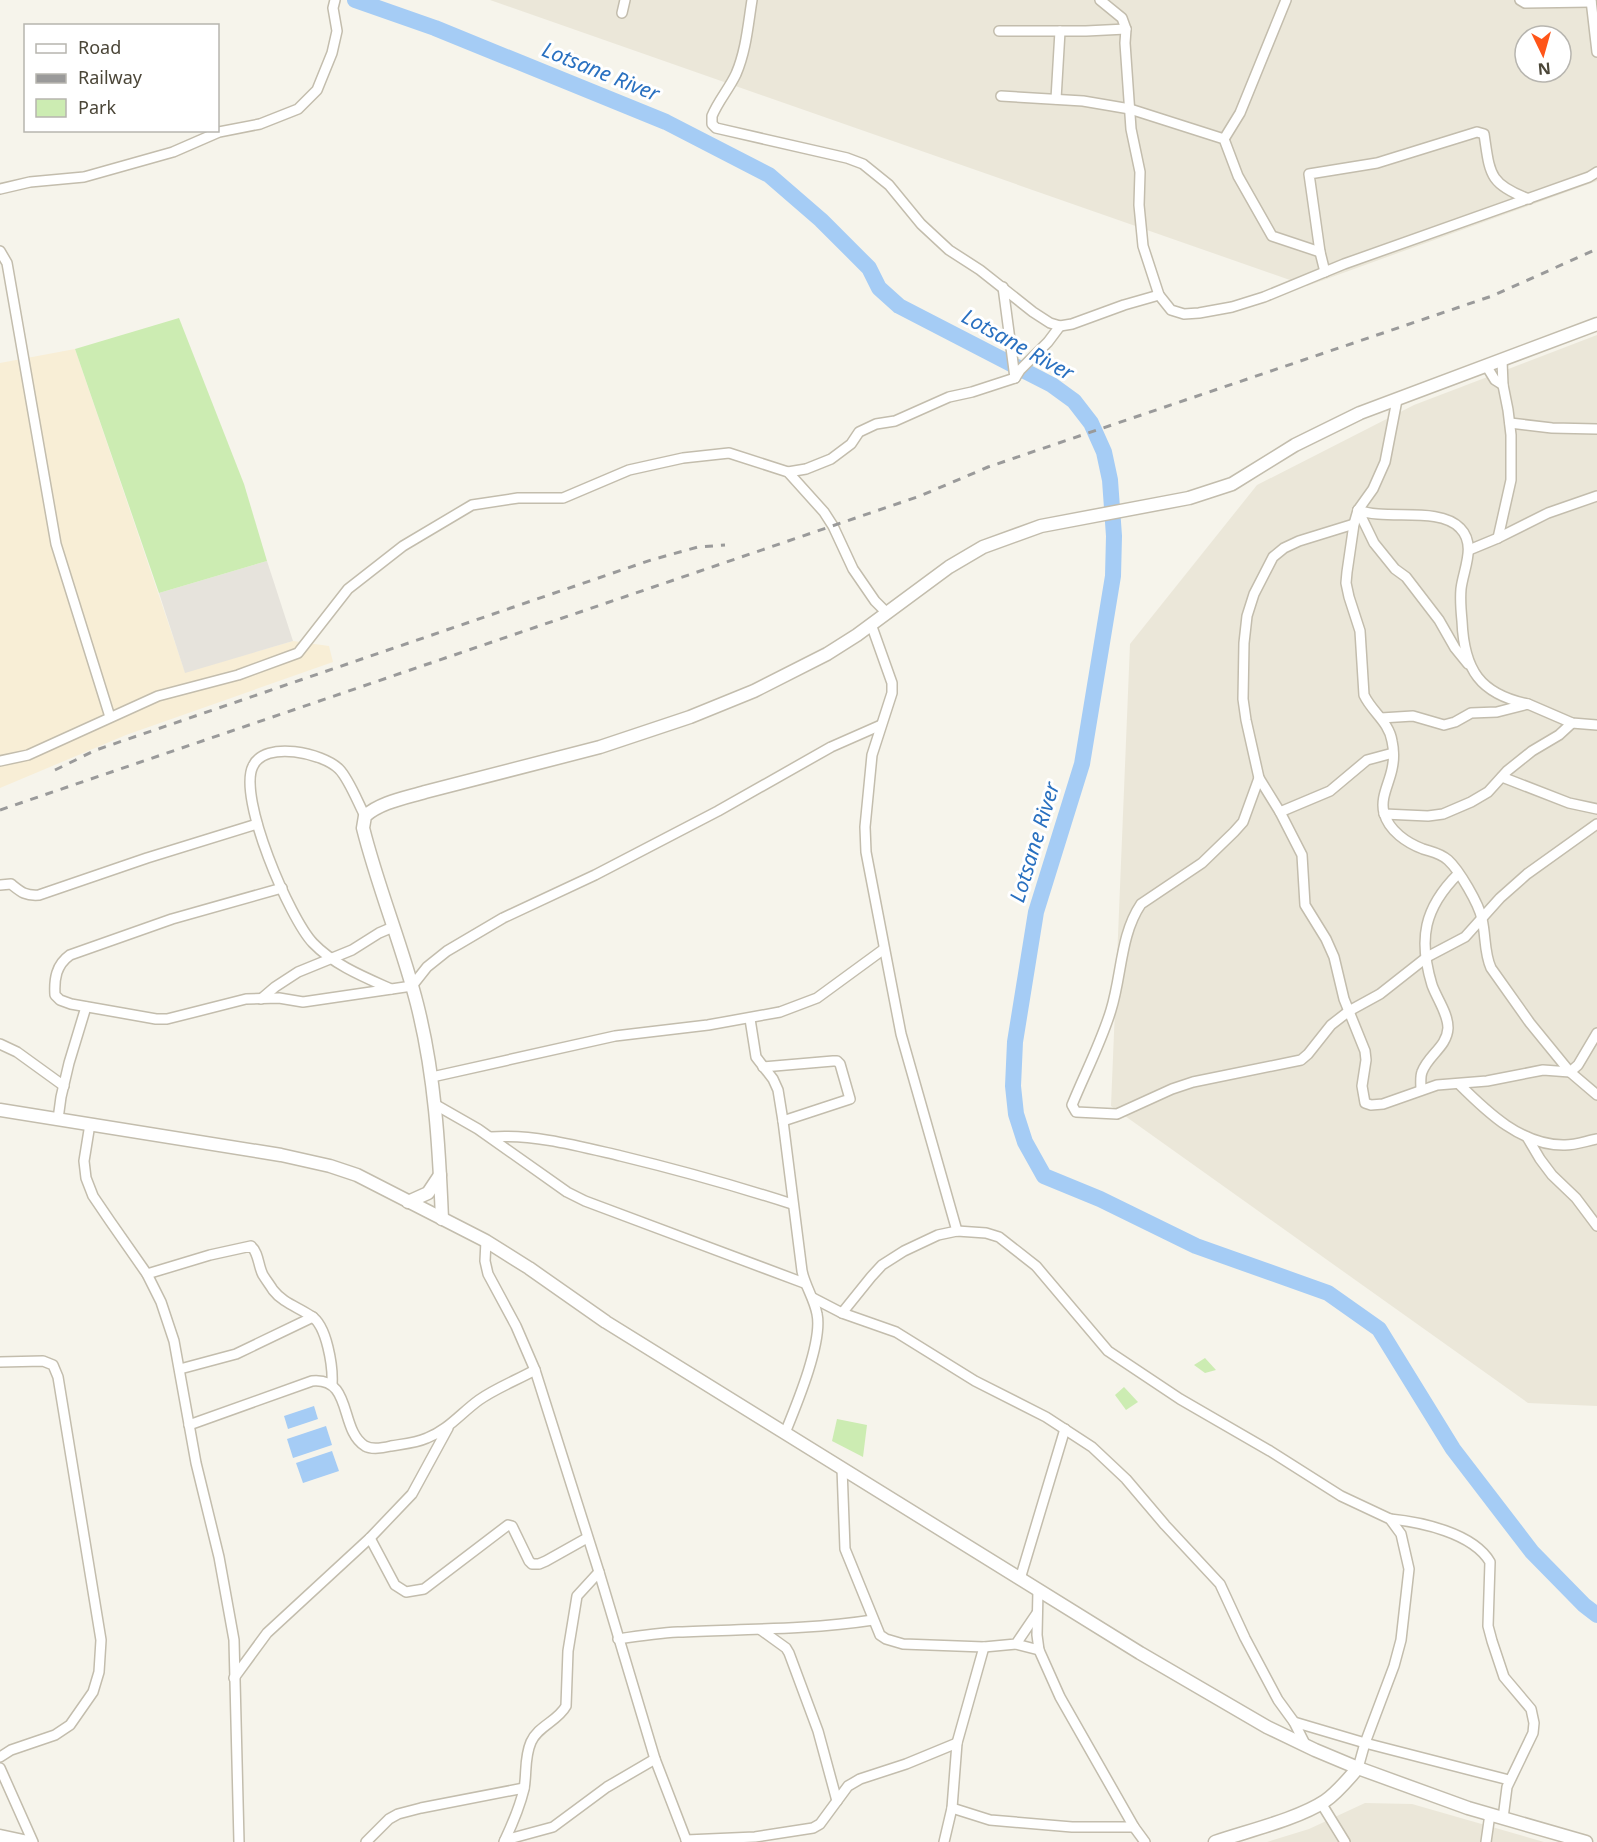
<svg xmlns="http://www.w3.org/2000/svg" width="1597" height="1842" font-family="'Noto Sans',sans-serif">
	<rect width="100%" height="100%" fill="#f6f4eb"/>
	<g fill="#ebe7d9" fill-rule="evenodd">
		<path d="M 490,0 L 1597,0 L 1597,181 L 1307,286 ZM 1525,36 L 1561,36 L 1561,72 L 1525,72 Z"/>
		<path d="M 1597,335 L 1597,1406 L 1528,1403 L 1111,1106 L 1130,644 L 1257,485 L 1414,405 Z"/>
		<path d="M 1365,1803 L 1412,1804 L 1544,1842 L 1267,1842 L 1309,1829 Z"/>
	</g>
	<path fill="#f8eed6" d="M 75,349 L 185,672 L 293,641 L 329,646 L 333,662 L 126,735 L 0,788 L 0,363 Z"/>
	<path fill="#e6e3dc" d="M 267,561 L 293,641 L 185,673 L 159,593 Z"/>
	<g fill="#ccecb2">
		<path d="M 179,318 L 244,484 L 267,561 L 159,593 L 75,349 Z"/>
		<path d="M 1205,1358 L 1216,1370 L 1205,1373 L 1194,1365 Z"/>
		<path d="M 1124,1387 L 1138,1402 L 1126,1410 L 1115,1395 Z"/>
		<path d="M 837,1419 L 867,1425 L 863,1457 L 832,1441 Z"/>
	</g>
	<g fill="#a5ccf5">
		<path d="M 314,1406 L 318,1419 L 288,1429 L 284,1416 Z"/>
		<path d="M 326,1426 L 332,1445 L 293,1458 L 287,1439 Z"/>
		<path d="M 332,1451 L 339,1471 L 303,1483 L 296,1463 Z"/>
	</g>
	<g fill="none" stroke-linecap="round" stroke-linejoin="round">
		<path stroke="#a5ccf5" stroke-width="16" d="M 355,0 L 435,28 L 666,122 L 769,175 L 821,220 L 869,268 L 879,288 L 899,306 L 1052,385 L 1074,401 L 1091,423 L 1104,452 L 1110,480 L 1114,536 L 1113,576 L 1082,764 L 1036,912 L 1015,1042 L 1013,1086 L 1016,1114 L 1025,1142 L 1044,1176 L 1100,1199 L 1196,1246 L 1328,1293 L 1379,1329 L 1453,1449 L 1532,1552 L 1584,1605 L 1597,1615"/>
		<g stroke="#c3bdad" stroke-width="12">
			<g id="minor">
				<path d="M 752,0 C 748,25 746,51 736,74 C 729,89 718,101 712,116 L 712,124 L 716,128 L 847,158 L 863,164 L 889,185 L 921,224 L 949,250 L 980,270 L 1033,312 L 1050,323 L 1060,326 L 1072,324 L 1124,305 L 1159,295"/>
				<path d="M 1100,0 L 1122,18 L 1126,29 L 1125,43 L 1131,129 L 1140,172 L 1139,205 L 1143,246 L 1159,295 L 1171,310 L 1184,314 L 1199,313 L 1232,307 L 1264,297 L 1344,264 L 1589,177 L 1597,172"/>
				<path d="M 1520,0 L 1525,3 L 1591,2"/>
				<path d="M 1591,0 L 1597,52"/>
				<path d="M 622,13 L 625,0"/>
				<path d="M 999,31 L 1086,31 L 1126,29"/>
				<path d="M 1001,96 L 1083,101 L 1130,109 L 1224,139 L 1238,176 L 1272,236 L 1320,252"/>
				<path d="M 1056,99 L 1060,31"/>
				<path d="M 1224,139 L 1240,113 L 1286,0"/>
				<path d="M 0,189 L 30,182 L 84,177 L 173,152 L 219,132 L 260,124 L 298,109 L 317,90 L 332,53 L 337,31 L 333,8 L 335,0"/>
				<path d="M 0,251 L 7,263 L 56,544 L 110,717"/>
				<path d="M 1325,272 L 1320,252 L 1309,174 L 1377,163 L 1477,132 L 1484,134 C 1490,173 1488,184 1529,199"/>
				<path d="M 1003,287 L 1015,378"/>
				<path d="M 1487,367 L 1495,380 L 1503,385"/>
				<path d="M 1397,400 L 1385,462 L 1373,489 L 1358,510 L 1354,524 L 1347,572 L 1346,583 L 1349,597 L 1360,631 L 1364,695 C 1372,712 1389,722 1392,741 C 1394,750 1394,760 1392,769 C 1389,784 1380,798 1384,813 C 1389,831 1407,843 1423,849 C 1432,852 1440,853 1448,860 C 1459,870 1479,904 1482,919 C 1486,936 1484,953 1491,968 L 1530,1023 L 1570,1072 L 1597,1095"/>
				<path d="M 1510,423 L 1552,428 L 1597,429"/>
				<path d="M 788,472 L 806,469 L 831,459 L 851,444 L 859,432 L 876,424 L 895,421 L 949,397 L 972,392 L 1015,378 L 1020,370 L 1048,342 L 1060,326"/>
				<path d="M 1358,510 C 1386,521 1439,506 1460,528 C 1477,545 1463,570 1461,589 C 1460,600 1461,611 1462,621 C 1464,670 1480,694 1528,704"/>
				<path d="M 1358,510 L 1374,543 L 1395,569 L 1406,577 L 1439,620 L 1455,648 L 1468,664"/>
				<path d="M 1354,524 L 1299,541 L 1284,548 L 1273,557 L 1254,594 L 1247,616 L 1244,643 L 1243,699 L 1246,720 L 1259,778 L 1280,812 L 1302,855 L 1305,905 L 1326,939 L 1334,957 L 1344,999 L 1365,1051 L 1366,1060 L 1362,1086 L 1365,1103 L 1371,1105 L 1383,1104 L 1437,1085 L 1487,1081 L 1543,1070 L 1570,1072 L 1578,1065 L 1597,1033"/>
				<path d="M 1498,538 L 1511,480 L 1511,435 L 1508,410 L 1503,385 L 1502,361"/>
				<path d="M 1469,550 L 1498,538 L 1548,513 L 1597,496"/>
				<path d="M 871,624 L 892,683 L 892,693 L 872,755 L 865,827 L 866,852 L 901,1034 L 957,1231"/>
				<path d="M 1381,718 L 1413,716 L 1444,725 L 1455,722 L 1471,713 L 1497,712 L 1528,704 L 1572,723 L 1597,725"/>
				<path d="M 0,761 L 28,755 L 158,696 L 238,675 L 298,653 L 348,589 L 403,546 L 472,505 L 518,498 L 563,498 L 629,470 L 683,458 L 729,453 L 788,472 L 824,512 L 833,526 L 853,569 L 875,601 L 887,613"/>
				<path d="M 1502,777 L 1569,803 L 1597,809"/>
				<path d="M 1259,778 L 1243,822 L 1234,832 L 1202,863 L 1141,904 C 1120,935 1122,975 1111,1010 C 1101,1043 1085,1073 1072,1105 L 1076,1112 L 1117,1114 L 1172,1089 L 1193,1082 L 1301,1060 L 1308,1054 L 1331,1025 L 1349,1011 L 1380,994 L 1427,957 L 1465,937 L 1500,898 L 1527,874 L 1597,824"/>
				<path d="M 1280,812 L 1330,791 L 1367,760 L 1393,753"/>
				<path d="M 1384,814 L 1428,816 L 1443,814 L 1471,802 L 1488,792 L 1507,771 L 1532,751 L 1559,735 L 1572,723"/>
				<path d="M 365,816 C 358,803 349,779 339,769 C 323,753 265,740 253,766 C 237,797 290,919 313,943 C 334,965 364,977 391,989"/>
				<path d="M 0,885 L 11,884 C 21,892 25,896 39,895 L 147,858 L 257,824"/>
				<path d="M 282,888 L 172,919 L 70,955 C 56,965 54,979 55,995 L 60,1000 L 71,1004 L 156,1019 L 167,1019 L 246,999 L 279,998 L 303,1002 L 412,986 L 427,967 L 447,951 L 503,918 L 595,875 L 718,811 L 831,747 L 881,725"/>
				<path d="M 261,999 L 275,987 L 298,972 L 352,950 L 379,933 L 393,927"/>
				<path d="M 750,1019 L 756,1057 L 773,1079 L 778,1090 L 783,1121 L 802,1271 C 805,1286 814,1298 817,1314 C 823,1342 796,1406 785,1433"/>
				<path d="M 0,1044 L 17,1052 L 64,1086"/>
				<path d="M 763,1067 L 833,1061 L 837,1061 L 840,1064 L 850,1099 L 783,1121"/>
				<path d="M 432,1077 L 615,1036 L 708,1025 L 780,1012 L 817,998 L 884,949"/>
				<path d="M 1459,1084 C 1487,1112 1522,1146 1565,1145 C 1576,1145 1586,1141 1597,1139"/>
				<path d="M 1421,1090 C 1421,1084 1420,1077 1422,1072 C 1428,1055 1447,1047 1448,1028 C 1448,1013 1437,999 1432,985 C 1418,939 1424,908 1458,874"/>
				<path d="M 436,1105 L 478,1129 L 567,1192 L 585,1201 L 804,1283"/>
				<path d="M 58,1119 L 61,1097 L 69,1063 L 86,1007"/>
				<path d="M 90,1124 L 84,1161 L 86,1178 L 93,1196 L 110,1221 L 147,1274 L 161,1302 L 174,1341 L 196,1463 L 219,1557 L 234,1640 L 239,1842"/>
				<path d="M 491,1137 C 535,1134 578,1146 621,1156 C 679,1170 736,1186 792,1204"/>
				<path d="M 1527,1137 L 1540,1159 L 1552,1175 L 1576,1198 L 1597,1226"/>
				<path d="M 486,1241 L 485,1261 L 488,1274 L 516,1326 L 535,1370 L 599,1572 L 655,1759 L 687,1842"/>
				<path d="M 147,1274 L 210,1255 L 251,1246 C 259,1253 258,1266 263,1275 C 266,1280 270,1285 273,1290 C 283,1303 298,1307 311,1316 C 327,1325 333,1367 332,1384"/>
				<path d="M 813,1298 L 842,1313 L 896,1332 L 975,1381 L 1046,1417 L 1092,1447 L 1126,1479 L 1165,1525 L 1220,1584 L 1245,1638 L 1278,1700 L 1294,1722 L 1306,1746"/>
				<path d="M 842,1313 L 871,1277 L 882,1265 L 904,1251 L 938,1235 L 957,1231 L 986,1233 L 999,1237 L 1036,1266 L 1108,1351 L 1180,1399 L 1270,1451 L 1341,1496 L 1390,1519 L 1401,1534 L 1409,1569 L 1401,1640 L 1394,1666 L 1365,1743 L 1358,1768"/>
				<path d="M 0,1362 L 43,1361 L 53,1365 L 58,1377 L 101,1640 L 99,1672 L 93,1692 L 70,1725 L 55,1735 L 11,1750 L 0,1757"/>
				<path d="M 180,1369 L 236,1354 L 313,1317"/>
				<path d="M 189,1425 L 312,1381 C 353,1377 339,1430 365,1446 C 372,1450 383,1448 391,1446 C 403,1444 416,1443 427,1438 C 448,1430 461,1413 479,1400 C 496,1388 517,1380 535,1370"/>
				<path d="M 842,1468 L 845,1549 L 880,1635 L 886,1639 L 903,1644 L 984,1647 L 1016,1644 L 1037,1613"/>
				<path d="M 1390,1519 C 1421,1522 1473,1533 1490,1562 L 1488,1626 L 1492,1641 L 1504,1677 L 1531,1709 L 1534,1723 L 1533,1733 L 1507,1787 L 1503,1818"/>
				<path d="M 370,1538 L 395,1585 L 406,1592 L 424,1589 L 508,1525 L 512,1526 L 529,1561 L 532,1564 L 539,1564 L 546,1561 L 587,1538"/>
				<path d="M 1020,1579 L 1065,1429"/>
				<path d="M 1038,1590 L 1037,1635 L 1039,1650 L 1060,1697 L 1134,1827 L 1145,1842"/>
				<path d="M 761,1630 L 786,1648 L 789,1653 L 818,1731 L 837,1801"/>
				<path d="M 618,1639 C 638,1636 658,1633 678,1632 C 743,1629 808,1630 873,1620"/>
				<path d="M 1016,1644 L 1039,1650"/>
				<path d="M 234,1678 L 267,1633 L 370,1538 L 412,1494 L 448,1428"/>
				<path d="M 1294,1722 L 1365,1743 L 1509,1780"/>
				<path d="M 0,1768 L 33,1842"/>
				<path d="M 1321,1803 L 1345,1842"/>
				<path d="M 952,1808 L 990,1820 L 1072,1827 L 1134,1827"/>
				<path d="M 505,1840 L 553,1827 L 607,1787 L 655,1759"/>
				<path d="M 686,1840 L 755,1837 L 813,1828 L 820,1824 L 848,1786 L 860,1779 L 906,1764 L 957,1743"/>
				<path d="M 366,1842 L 389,1819 L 398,1814 L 421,1808 L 524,1788"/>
				<path d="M 504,1842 C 512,1825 520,1806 524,1789 C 527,1773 524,1758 531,1742 C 538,1726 558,1721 566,1706 L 568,1651 L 577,1596 L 599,1572"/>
				<path d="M 944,1842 L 952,1808 L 957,1743 L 984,1647"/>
				<path d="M 1486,1842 L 1490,1814"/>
			</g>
		</g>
		<g stroke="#c3bdad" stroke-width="15">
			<g id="tertiary">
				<path d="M 0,1110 L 281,1155 L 330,1166 L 357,1175 L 486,1241 L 529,1268 L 606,1322 L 785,1433 L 1140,1653 L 1267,1727 L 1315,1750 L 1358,1768 L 1468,1808 L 1586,1842"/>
				<path d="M 408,1202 L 428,1193 L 440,1175"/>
				<path d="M 442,1219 C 439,1146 435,1075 417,1004 C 402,945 378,888 363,828 L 365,816 C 381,802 405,798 425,792 L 600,747 L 690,717 L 754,691 L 827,654 L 857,635 L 949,567 L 983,547 L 1041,526 L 1189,498 L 1232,484 L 1295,445 L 1360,413 L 1597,324"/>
				<path d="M 0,1836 L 28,1842"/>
				<path d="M 1215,1842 C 1247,1831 1298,1819 1325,1801 C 1338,1792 1348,1779 1358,1768"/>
			</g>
		</g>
		<use href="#minor" stroke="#fff" stroke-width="9"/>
		<use href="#tertiary" stroke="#fff" stroke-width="12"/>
		<g stroke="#9a9a9a" stroke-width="3" stroke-dasharray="8 8" stroke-linecap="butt">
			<path d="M 55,770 L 96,750 L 651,560 L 698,547 L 725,545"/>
			<path d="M 0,810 L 920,496 L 988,467 L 1492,296 L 1597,249"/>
		</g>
	</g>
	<g text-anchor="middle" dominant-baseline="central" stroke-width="6" stroke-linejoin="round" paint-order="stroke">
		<g font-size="21" font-style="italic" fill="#2970c0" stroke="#fff">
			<text transform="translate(601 71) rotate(22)">Lotsane River</text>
			<text transform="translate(1018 344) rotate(29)">Lotsane River</text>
			<text transform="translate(1034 842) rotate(-73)">Lotsane River</text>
		</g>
	</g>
	<rect x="24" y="24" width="195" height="108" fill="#ffffff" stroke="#b7b5af" stroke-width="1.5"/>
	<rect x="36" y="44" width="30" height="9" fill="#ffffff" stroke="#b7b5af" stroke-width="1.5"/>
	<text x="78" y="54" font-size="18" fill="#4b4638">Road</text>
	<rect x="36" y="74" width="30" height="9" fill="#9a9a9a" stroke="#b7b5af" stroke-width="1.5"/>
	<text x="78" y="84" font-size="18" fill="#4b4638">Railway</text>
	<rect x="36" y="99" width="30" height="18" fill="#ccecb2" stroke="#b7b5af" stroke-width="1.5"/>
	<text x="78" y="114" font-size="18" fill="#4b4638">Park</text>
	<g transform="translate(1543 54) rotate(175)"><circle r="28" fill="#ffffff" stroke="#b7b5af" stroke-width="1.5"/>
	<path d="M0-4.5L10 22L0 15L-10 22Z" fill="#ff5519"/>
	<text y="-9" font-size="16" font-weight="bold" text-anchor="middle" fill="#4b4638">N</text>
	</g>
</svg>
